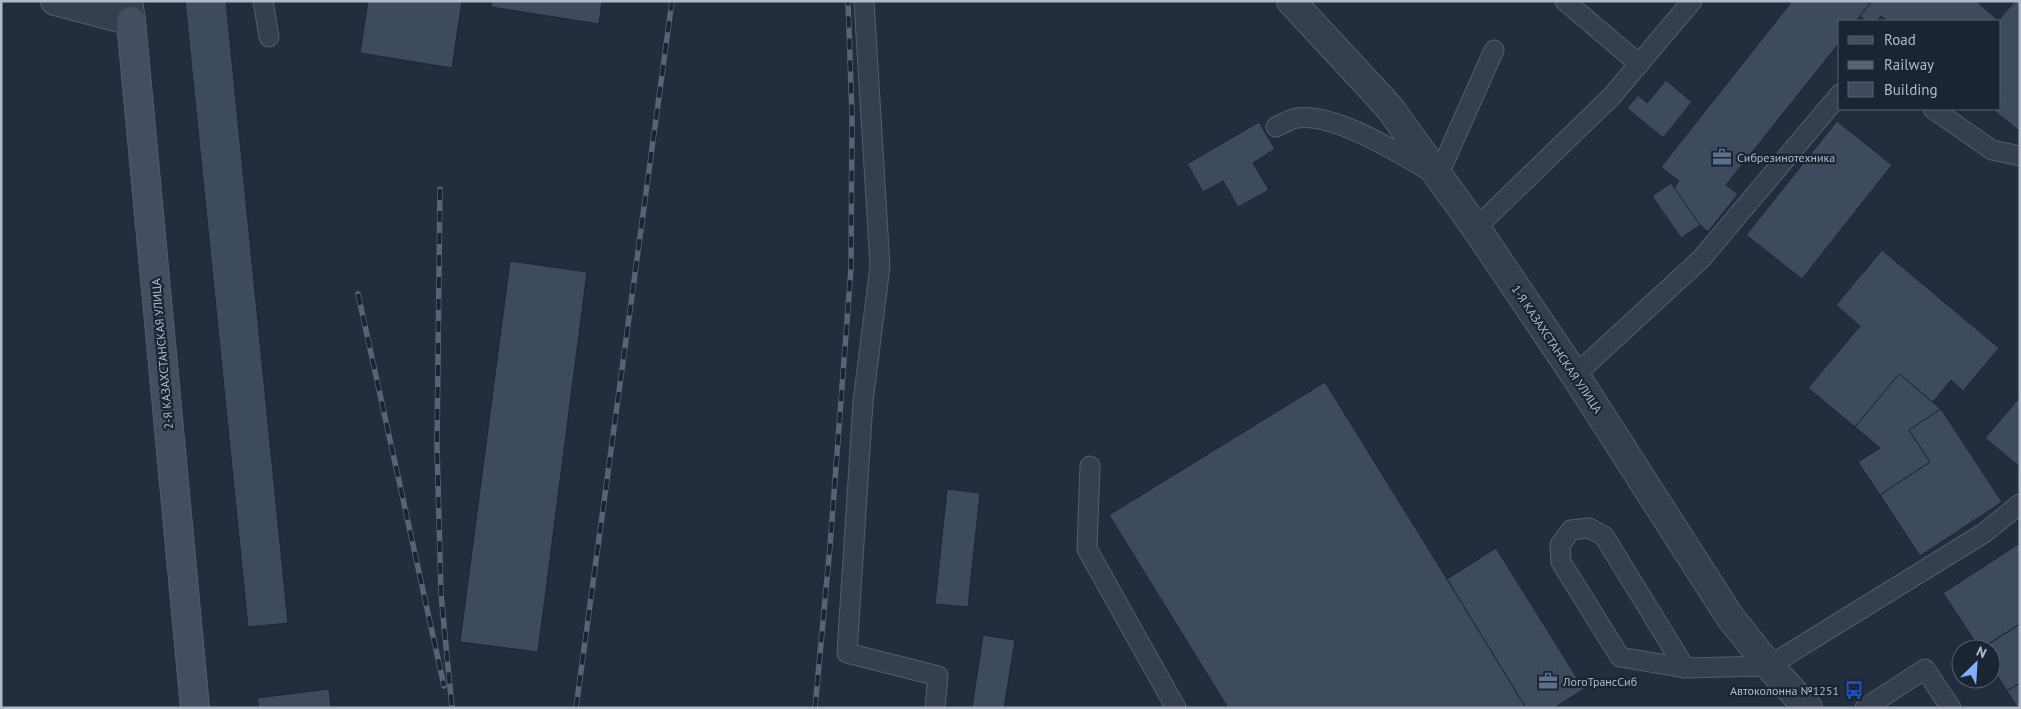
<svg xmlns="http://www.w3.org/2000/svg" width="2021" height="709" font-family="'PT Sans',sans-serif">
	<rect width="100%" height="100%" fill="#222d3e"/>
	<g fill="#3e4b5e" stroke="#1d2635">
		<path d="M 185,1 L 226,1 L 288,623 L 248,627 Z"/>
		<path d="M 368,1 L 462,1 L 452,68 L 360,53 Z"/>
		<path d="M 492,1 L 602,1 L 599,24 L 491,7 Z"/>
		<path d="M 1792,1 L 1872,1 L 1856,21 L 1840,21 L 1840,42 L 1726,185 L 1738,194 L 1708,232 L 1700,225 L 1674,188 L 1679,181 L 1661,167 Z"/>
		<path d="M 1872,1 L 1976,1 L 1999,21 L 1887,21 L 1881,16 L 1876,21 L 1866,21 L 1860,16 Z"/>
		<path d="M 2015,1 L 2020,1 L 2020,128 L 2018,130 L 1992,109 L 2000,109 L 1998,21 Z"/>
		<path d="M 1666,80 L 1692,102 L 1663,138 L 1627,108 L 1638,95 L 1647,103 Z"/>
		<path d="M 1837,121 L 1892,165 L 1802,279 L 1746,235 Z"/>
		<path d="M 1259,122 L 1275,149 L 1253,163 L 1269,190 L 1238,207 L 1223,181 L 1203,192 L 1187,164 Z"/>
		<path d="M 1671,183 L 1700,225 L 1681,238 L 1652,196 Z"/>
		<path d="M 1882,250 L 1999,348 L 1963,391 L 1951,380 L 1933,402 L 1899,374 L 1855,427 L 1808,388 L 1860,326 L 1836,305 Z"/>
		<path d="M 510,261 L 587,272 L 538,652 L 460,642 Z"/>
		<path d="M 1899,374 L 1941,409 L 1909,430 L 1930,462 L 1880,495 L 1858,462 L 1880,448 L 1855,427 Z"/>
		<path d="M 1325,382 L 1447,579 L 1526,708 L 1228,708 L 1109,515 Z"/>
		<path d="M 2020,397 L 2020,467 L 1985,438 Z"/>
		<path d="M 1941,409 L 2002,502 L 1920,556 L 1880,495 L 1930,462 L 1909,430 Z"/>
		<path d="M 947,489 L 980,493 L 968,607 L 935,604 Z"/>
		<path d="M 2020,543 L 2020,624 L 1980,649 L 1943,593 Z"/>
		<path d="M 1496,548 L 1584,689 L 1554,708 L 1526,708 L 1447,579 Z"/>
		<path d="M 2020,624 L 2020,683 L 2007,691 L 1991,666 L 1991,649 L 1981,649 Z"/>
		<path d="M 983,635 L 1015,640 L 1004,708 L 972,708 Z"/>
		<path d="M 2020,683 L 2020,708 L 2018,708 L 2007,691 Z"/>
		<path d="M 329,689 L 331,708 L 259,708 L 257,698 Z"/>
	</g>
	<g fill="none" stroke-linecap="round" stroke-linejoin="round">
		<g stroke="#545d6c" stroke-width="21">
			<g id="lane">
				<path d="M 263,1 L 269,37"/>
				<path d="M 864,1 L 880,266 L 863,402 L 847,653 L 938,676 L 935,708"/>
				<path d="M 1565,1 L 1639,64"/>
				<path d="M 1933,109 L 1992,150 L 2020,156"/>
				<path d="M 1276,127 C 1282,124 1290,119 1297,118 C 1336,112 1405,157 1438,176 L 1494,50"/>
				<path d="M 1476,228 L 1612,96 L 1692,1"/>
				<path d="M 1575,375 L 1701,259 L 1840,94"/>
				<path d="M 1090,466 L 1087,549 L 1176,708"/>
				<path d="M 1685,668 L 1604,536 L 1589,528 L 1571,530 L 1560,545 L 1561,562 L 1620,657 L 1685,668 L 1769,666 L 1984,533 L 2020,504"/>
				<path d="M 1865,708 L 1925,669 L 1951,708"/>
			</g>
		</g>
		<g stroke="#545d6c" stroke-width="30">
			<g id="street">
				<path d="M 55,1 L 131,21 L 128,1"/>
				<path d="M 1291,1 L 1389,107 L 1476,228 L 1575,375 L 1730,617 L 1769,666 L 1808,708"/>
			</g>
		</g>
		<g stroke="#545d6c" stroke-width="30">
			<path id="secondary" d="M 131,21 L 195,708"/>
		</g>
		<use href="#lane" stroke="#363f4e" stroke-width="19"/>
		<use href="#street" stroke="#363f4e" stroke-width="28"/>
		<use href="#secondary" stroke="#444e61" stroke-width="28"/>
		<g stroke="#586375" stroke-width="5.5">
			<g id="rail">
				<path d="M 440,189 L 437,446 L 441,594 L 452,708"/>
				<path d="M 358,294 L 444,686"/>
				<path d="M 576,708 L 672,1"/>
				<path d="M 815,708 L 830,546 L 851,268 L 852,116 L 848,1"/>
			</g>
		</g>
		<use href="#rail" stroke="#1b2433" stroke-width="4" stroke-dasharray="11" stroke-linecap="butt"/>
	</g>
	<defs>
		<g id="office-bare" transform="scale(1.5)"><path d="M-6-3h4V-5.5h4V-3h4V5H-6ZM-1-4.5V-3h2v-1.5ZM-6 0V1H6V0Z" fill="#5c6f8a" stroke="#1b2433" stroke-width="2.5" paint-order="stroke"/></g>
		<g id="bus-bare" transform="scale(1.5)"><path d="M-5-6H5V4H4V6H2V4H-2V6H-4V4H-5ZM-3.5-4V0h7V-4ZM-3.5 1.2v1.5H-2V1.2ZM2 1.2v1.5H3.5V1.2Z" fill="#1a4fb4" stroke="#1b2433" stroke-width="2.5" paint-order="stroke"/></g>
	</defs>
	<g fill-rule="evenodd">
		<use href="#office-bare" x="1722" y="157"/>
		<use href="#office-bare" x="1548" y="681"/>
		<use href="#bus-bare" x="1854" y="690"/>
	</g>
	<g text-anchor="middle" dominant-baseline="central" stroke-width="4.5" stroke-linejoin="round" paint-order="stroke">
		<g font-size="12" fill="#b2bac9" stroke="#1b2433" text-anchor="start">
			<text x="1737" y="157">Сибрезинотехника</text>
			<text x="1563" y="681">ЛогоТрансСиб</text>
			<text x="1839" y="690" text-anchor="end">Автоколонна №1251</text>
		</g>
		<g font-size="12" fill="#b2bac9" stroke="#1b2433">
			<text transform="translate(1557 349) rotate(56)">1-Я КАЗАХСТАНСКАЯ УЛИЦА</text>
			<text transform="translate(162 354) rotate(-95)">2-Я КАЗАХСТАНСКАЯ УЛИЦА</text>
		</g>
	</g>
	<rect width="2021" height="709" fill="none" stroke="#b2bac9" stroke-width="5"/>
	<rect x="1838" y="20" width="162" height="90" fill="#1b2433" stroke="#57606f"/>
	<rect x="1848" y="36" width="25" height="8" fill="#444e61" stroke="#57606f"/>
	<text x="1884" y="45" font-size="15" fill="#b2bac9">Road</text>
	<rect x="1848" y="61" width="25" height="8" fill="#586375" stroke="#57606f"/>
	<text x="1884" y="70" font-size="15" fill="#b2bac9">Railway</text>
	<rect x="1848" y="82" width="25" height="15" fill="#3e4b5e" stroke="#57606f"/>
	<text x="1884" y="95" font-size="15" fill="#b2bac9">Building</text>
	<g transform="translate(1976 664) rotate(25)"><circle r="24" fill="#1b2433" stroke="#57606f"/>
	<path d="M0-4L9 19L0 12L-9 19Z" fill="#83adfd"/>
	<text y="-8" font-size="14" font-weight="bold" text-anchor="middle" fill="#b2bac9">N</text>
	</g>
</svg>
